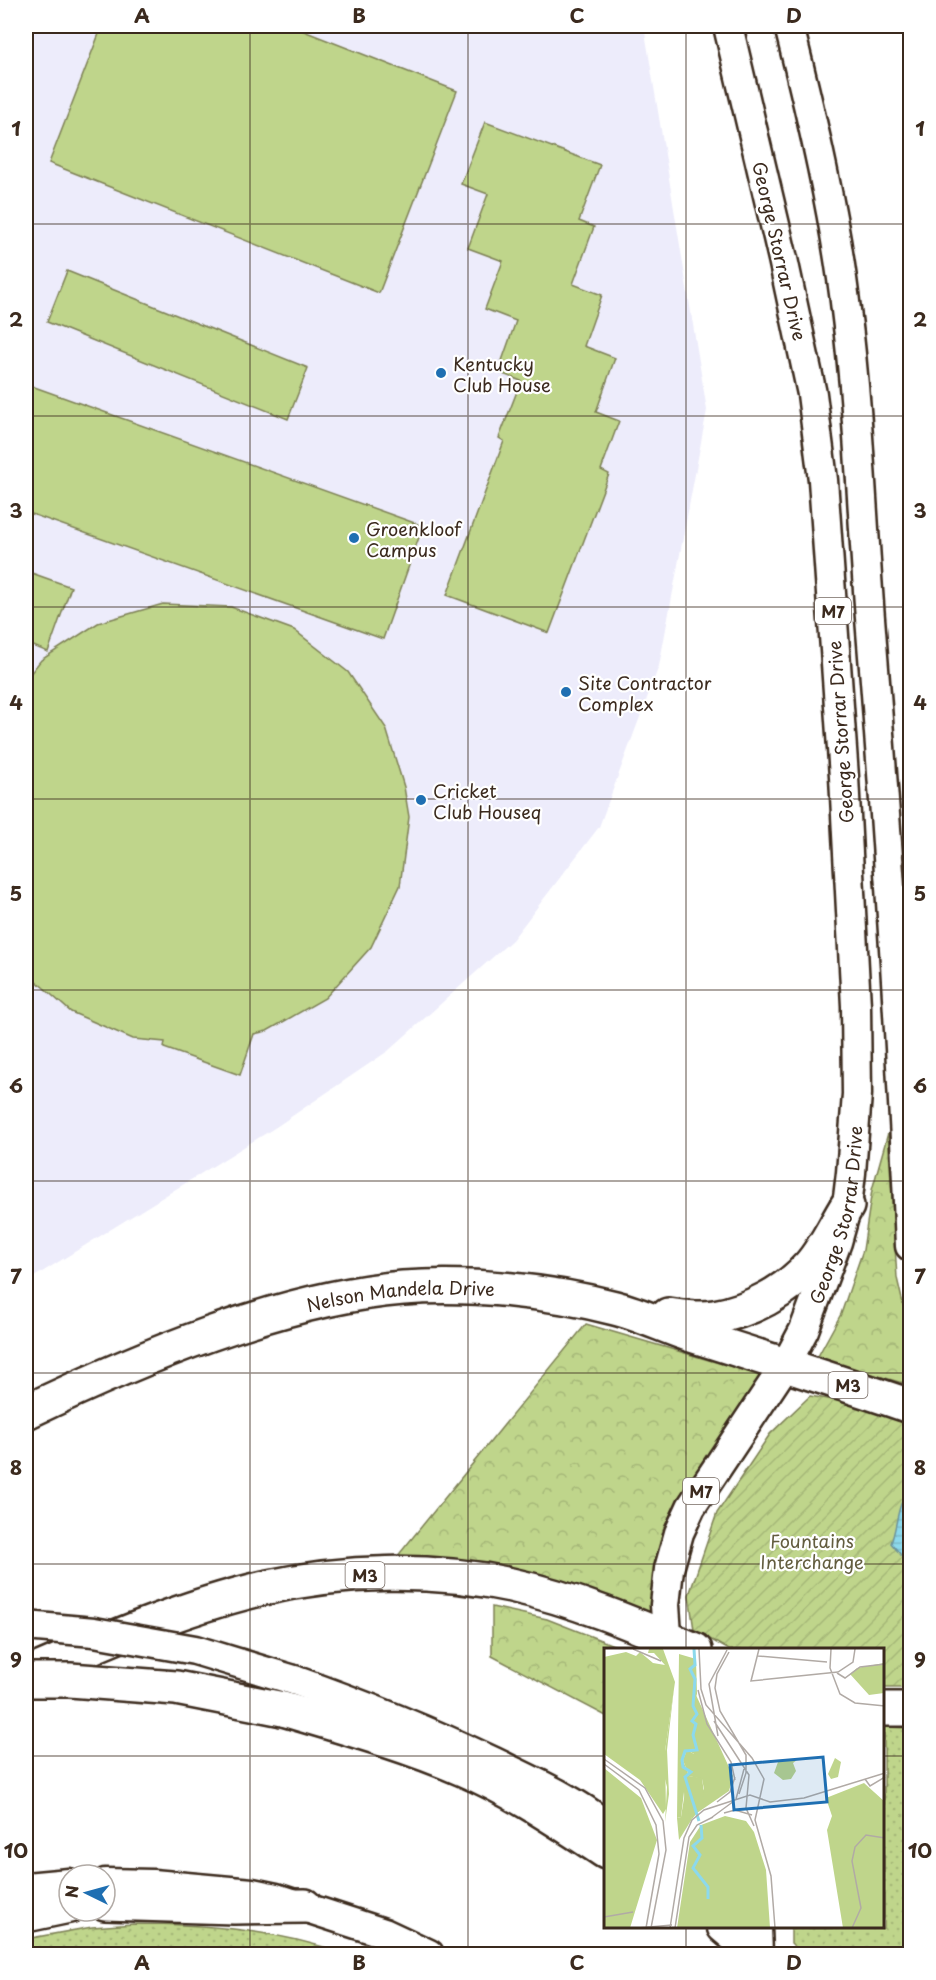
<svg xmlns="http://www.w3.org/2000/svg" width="936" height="1980" font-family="'Playpen Sans',sans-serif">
	<defs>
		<pattern id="grass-dots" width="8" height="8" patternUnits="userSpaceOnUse" patternTransform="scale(1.5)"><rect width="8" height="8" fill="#bfd58b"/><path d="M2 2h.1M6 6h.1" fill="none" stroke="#a5b778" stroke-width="1.8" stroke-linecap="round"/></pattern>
		<pattern id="forest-crowns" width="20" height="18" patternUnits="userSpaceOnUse" patternTransform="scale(1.5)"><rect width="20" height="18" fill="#bfd58b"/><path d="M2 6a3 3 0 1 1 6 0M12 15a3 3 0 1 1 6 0" fill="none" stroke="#a5b778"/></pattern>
		<pattern id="garden-furrows" width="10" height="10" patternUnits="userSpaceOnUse" patternTransform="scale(1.5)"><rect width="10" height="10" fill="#bfd58b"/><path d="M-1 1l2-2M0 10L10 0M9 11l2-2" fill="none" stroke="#a5b778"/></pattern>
		<pattern id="water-rules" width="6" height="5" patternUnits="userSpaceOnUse" patternTransform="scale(1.5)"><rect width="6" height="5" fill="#8cd9ec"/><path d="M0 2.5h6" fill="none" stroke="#7abaca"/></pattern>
	</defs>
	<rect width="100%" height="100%" fill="#fff"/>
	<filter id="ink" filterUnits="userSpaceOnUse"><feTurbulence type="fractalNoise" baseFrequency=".0167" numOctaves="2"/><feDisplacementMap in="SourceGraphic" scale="12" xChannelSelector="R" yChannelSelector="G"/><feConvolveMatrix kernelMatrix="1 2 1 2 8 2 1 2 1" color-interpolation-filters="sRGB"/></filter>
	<g filter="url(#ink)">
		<path fill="#edecfb" d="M 26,26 L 644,26 L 707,410 L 659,666 L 599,827 L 512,940 L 388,1051 L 276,1127 L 26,1282 Z"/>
		<g fill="url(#grass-dots)" stroke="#7d8054" stroke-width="1.5">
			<path d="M 884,1727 L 910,1728 L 910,1954 L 802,1954 L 791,1943 L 791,1928 L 884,1928 Z"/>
			<path d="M 134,1924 C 206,1924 278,1930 345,1954 L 26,1954 L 26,1939 L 92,1927 Z"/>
		</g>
		<g fill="url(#forest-crowns)" stroke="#7d8054" stroke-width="1.5">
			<path d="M 888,1133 L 897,1278 L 910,1334 L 910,1383 L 899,1382 L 817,1358 L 841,1314 L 863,1250 L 872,1190 Z"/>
			<path d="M 586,1324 L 770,1378 L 735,1427 L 658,1617 L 585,1589 L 500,1567 L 396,1558 Z"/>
			<path d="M 492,1607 L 547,1619 L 626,1650 L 606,1650 L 606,1716 L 492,1656 Z"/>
		</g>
		<path fill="url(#garden-furrows)" stroke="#7d8054" stroke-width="1.5" d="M 810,1396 L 884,1409 L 910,1419 L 910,1688 L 884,1688 L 884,1650 L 729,1650 L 694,1630 L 689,1595 L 717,1513 L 770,1434 Z"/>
		<g fill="#bfd58b" stroke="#7d8054" stroke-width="1.5">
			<path d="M 102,26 L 291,26 L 457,91 L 379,293 L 49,163 Z"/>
			<path d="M 485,122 L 600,165 L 579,221 L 594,227 L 573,284 L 602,295 L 584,346 L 615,358 L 596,412 L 619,421 L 601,470 L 609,474 L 549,633 L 447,595 L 504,441 L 499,438 L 521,381 L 498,372 L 516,321 L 485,309 L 503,261 L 468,248 L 488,194 L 461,184 Z"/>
			<path d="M 67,271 L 308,368 L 288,419 L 47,322 Z"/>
			<path d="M 26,384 L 423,526 L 383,639 L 26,512 Z"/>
			<path d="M 26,571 L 71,587 L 48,652 L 26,643 Z"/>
			<path d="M 163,604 L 231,607 L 294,630 L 348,672 L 386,728 L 404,787 L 409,817 L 400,886 L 371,947 L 325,998 L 267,1031 L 254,1034 L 240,1075 L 164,1048 L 165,1042 L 133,1039 L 71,1012 L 26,972 L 26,679 L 41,660 L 98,623 Z"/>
		</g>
		<path fill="url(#water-rules)" stroke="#6c939a" stroke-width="1.5" d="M 910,1489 L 910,1569 L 906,1561 L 891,1543 C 898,1524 896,1505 910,1489 Z"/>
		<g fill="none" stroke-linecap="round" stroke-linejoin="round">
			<g stroke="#3b2a1e" stroke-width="33">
				<g id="primary">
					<path d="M 789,26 C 812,119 835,214 846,310 C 859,412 862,515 870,618 C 887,827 901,1037 910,1246"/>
					<path id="s1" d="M 668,1650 L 665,1605 L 669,1569 L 679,1533 L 691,1507 L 786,1364 L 804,1330 L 837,1242 L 847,1206 L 851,1173 L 857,1094 L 856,1006 L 844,777 L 823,480 L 812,394 L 783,259 L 728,26"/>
					<path d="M 294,1680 C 362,1704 429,1731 494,1762 C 533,1781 572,1798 606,1825"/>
					<path d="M 105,1883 L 153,1884 L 252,1893 L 276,1898 L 384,1933 L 429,1954"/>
					<path d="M 26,1887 L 69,1883"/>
					<path d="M 722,1928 L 753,1954"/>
					<path d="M 757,1928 L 758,1954"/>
				</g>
			</g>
			<g stroke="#3b2a1e" stroke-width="38">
				<g id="highway">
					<path d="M 668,1315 C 683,1317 699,1320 714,1317 C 750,1311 786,1292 810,1265 C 825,1248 835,1225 847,1206"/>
					<path id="s2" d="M 26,1412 C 137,1359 280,1298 403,1288 C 470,1283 550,1291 615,1308 C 639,1314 662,1325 685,1333 C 761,1357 836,1381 910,1406"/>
					<path d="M 26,1675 C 102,1642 182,1607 264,1588 C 344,1570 431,1568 511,1585 C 575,1599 636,1625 695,1650"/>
					<path d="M 283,1709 C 344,1727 405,1744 463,1769 C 513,1790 560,1822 606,1852"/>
					<path d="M 884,1709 L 910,1709"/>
					<path d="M 105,1903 L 234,1907 L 305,1906"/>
					<path d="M 26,1915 L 69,1906"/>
				</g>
			</g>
			<use href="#primary" stroke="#fff" stroke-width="28"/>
			<use href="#highway" stroke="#fff" stroke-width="33"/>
			<g stroke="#3b2a1e" stroke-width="33" stroke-linecap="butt">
				<path id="primary-bridge" d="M 26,1626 L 94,1632 L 195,1650 L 294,1680"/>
			</g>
			<g stroke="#3b2a1e" stroke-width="38" stroke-linecap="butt">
				<path id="highway-bridge" d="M 26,1680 L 70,1680 L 176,1688 L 283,1709"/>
			</g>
			<use href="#primary-bridge" stroke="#fff" stroke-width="28"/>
			<use href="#highway-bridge" stroke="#fff" stroke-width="33"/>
		</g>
	</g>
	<path fill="none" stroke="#3b2a1e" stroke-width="1.5" stroke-opacity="0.55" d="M 250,26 L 250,1954M 468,26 L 468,1954M 686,26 L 686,1650M 26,224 L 910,224M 26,416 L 910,416M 26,607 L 910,607M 26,799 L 910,799M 26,990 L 910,990M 26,1181 L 910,1181M 26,1373 L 910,1373M 26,1564 L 910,1564M 26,1756 L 606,1756M 884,1756 L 910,1756M 686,1928 L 686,1954"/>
	<g fill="#1f6fb2" stroke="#fff" stroke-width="2">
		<circle cx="441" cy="373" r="6"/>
		<circle cx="354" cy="538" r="6"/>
		<circle cx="566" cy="692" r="6"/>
		<circle cx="421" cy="800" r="6"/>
	</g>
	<g text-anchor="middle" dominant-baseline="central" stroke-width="4.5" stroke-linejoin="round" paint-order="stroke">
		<g fill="#fff" stroke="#766a62" stroke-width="1.5">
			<rect x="815" y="598" width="36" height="26" rx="4.5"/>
			<rect x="828.5" y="1372" width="39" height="26" rx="4.5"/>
			<rect x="683" y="1478" width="36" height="26" rx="4.5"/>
			<rect x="345.5" y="1562" width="39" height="26" rx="4.5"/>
		</g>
		<g font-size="16" font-weight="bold" fill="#3b2a1e">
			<text x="833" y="611">M7</text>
			<text x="848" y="1385">M3</text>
			<text x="701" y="1491">M7</text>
			<text x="365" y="1575">M3</text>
		</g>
		<g font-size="18" fill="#3b2a1e" stroke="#fff">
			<text transform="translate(780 251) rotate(77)">George Storrar Drive</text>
			<text transform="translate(840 732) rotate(-94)">George Storrar Drive</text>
			<text stroke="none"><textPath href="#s1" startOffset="478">George Storrar Drive</textPath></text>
			<text stroke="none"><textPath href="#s2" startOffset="396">Nelson Mandela Drive</textPath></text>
		</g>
		<g font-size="18" fill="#3b2a1e" stroke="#fff" text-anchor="start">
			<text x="453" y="363">Kentucky<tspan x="453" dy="21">Club House</tspan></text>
			<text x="366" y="528">Groenkloof<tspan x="366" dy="21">Campus</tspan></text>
			<text x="578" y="682">Site Contractor<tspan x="578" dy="21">Complex</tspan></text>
			<text x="433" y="790">Cricket<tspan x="433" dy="21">Club Houseq</tspan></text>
		</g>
		<g font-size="18" fill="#635d3f" stroke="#fff">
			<text x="812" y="1540">Fountains<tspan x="812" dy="21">Interchange</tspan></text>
		</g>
	</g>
	<g transform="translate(604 1648)">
		<rect width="280" height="280" fill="#fff"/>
		<path d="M 70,40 L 63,102 L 65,146 L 61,174 L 63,139 L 55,107 L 29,103 L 60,82 L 52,96 L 44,100 L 61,103 ZM 92,47 L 129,128 L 125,143 L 93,165 L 90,156 L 100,141 L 98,131 L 85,128 L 79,112 L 83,102 L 90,106 L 94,101 L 94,66 L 89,57 ZM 81,144 L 88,171 L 75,192 L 73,170 L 77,169 Z" fill="#bfd58b"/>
		<path d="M 45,1 L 59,1 L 71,34 L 61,103 L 54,104 L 61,109 L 62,161 L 59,166 L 36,132 L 0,106 L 0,9 L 22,4 L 32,8 L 36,4 L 49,15 L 61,17 L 50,5 L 44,5 ZM 75,6 L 92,11 L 93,46 L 89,57 L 94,66 L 94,103 L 92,107 L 83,102 L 79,112 L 85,128 L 98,130 L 100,145 L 98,152 L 90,156 L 93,165 L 88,171 L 81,158 L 80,144 L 77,169 L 73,170 ZM 280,15 L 280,45 L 265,47 L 246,26 L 253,20 ZM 0,120 L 37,150 L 53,192 L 26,280 L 0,280 ZM 260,135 L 280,153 L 280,280 L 239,280 L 223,182 L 228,168 L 222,150 ZM 121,168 L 142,173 L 150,184 L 162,222 L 166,280 L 73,280 L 86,194 L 97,177 Z" fill="#bfd58b"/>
		<path d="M 231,110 L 237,114 L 234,129 L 227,131 L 224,126 ZM 183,111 L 193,112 L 189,115 L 192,123 L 187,131 L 179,132 L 170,125 L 174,114 Z" fill="#bfd58b"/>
		<path fill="none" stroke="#8cd9ec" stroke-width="3" d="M 90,1 L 91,17 L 86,21 L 91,31 L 89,58 L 93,66 L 88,73 L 92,76 L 89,87 L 93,102 L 81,103 L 78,112 L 79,119 L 87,124 L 81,129 L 95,173M 97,177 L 98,190 L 89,198 L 96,207 L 89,220 L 104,239 L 104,251"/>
		<path fill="none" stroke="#b1aaa5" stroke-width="1.5" d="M 29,1 L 57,13M 95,1 L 97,41 L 102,57 L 148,110 L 160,131 L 151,172 L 167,228 L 171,280M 155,1 L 147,33 L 234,24 L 249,14 L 251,1M 227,1 L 226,20 L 236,46 L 251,55 L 281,58M 125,4 L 113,26 L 111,40 L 116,63 L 142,107 L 142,125 L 135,146M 154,8 L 223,14M 233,25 L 241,30 L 256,19 L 281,16M 94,42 L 103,76 L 127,114 L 131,132M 110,73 L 145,127 L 142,160 L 150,178M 114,88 L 105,36 L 123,2M 0,111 L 41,140 L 59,173 L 62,202 L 47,280M 0,116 L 35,142 L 52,177 L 55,206 L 42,280M 261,131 L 266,138 L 281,129M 132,151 L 140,121M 113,154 L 126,144 L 131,129M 120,165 L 131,162 L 148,167M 107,170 L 130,153M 0,269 L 29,264M 34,280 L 68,277M 66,280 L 80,190 L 88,172 L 100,162 L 146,147 L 166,154 L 200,150 L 281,125M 71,280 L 85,189 L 93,177 L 109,169M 248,280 L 257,260 L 248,213 L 251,199 L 262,187 L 281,190"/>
		<path fill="#1f6fb2" fill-opacity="0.15" stroke="#1f6fb2" stroke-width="3" d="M 219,109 L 223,154 L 130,162 L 126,117 Z"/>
		<rect width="280" height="280" fill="none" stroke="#3b2a1e" stroke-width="3"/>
	</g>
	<rect width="936" height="1980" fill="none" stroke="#fff" stroke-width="66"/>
	<g transform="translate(87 1893) rotate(275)"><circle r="28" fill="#ffffff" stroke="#b1aaa5" stroke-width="1.5"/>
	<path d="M0-4.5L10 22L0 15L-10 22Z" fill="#1f6fb2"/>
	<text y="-9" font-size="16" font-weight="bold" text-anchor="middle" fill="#3b2a1e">N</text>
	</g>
	<rect x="33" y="33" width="870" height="1914" fill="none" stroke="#3b2a1e" stroke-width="2"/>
	<g font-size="20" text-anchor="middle" font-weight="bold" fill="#3b2a1e">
		<text x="142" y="23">A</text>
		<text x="359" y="23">B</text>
		<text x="577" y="23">C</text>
		<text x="794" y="23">D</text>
		<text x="16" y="136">1</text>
		<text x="920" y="136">1</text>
		<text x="16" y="327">2</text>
		<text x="920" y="327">2</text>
		<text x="16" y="518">3</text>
		<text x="920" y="518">3</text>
		<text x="16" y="710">4</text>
		<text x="920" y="710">4</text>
		<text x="16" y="901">5</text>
		<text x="920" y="901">5</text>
		<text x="16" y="1093">6</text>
		<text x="920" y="1093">6</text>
		<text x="16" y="1284">7</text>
		<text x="920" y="1284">7</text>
		<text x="16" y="1475">8</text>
		<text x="920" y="1475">8</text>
		<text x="16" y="1667">9</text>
		<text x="920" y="1667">9</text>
		<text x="16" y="1858">10</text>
		<text x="920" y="1858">10</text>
		<text x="142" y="1970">A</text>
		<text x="359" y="1970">B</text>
		<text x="577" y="1970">C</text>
		<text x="794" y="1970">D</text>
	</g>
</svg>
